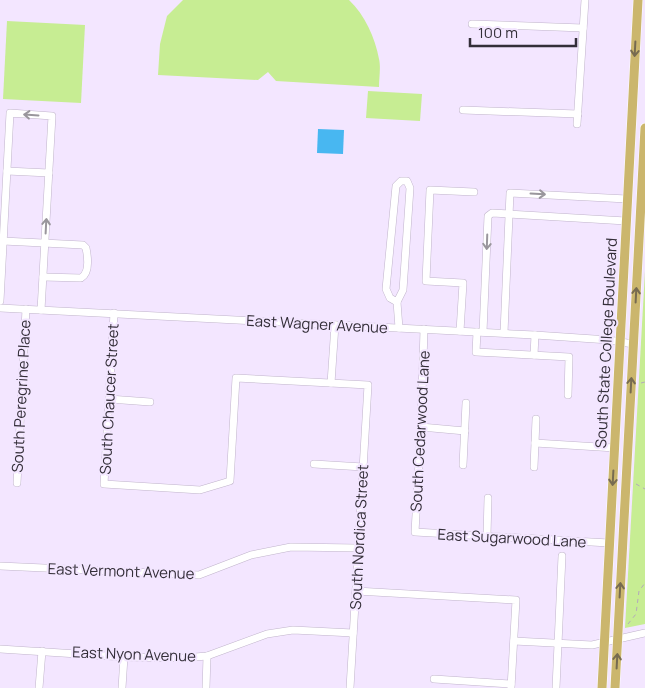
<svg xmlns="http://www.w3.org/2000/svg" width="645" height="688" font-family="Manrope,sans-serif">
	<rect width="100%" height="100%" fill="#f3e6ff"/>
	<g fill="#c7ed93">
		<path d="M 183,0 L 349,0 C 365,15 375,38 379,59 C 381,67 379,78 379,87 L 276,81 L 268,72 L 258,80 L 158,75 L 160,44 L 167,16 Z"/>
		<path d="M 7,21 L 85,25 L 81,103 L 3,99 Z"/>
		<path d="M 368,91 L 422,94 L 420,121 L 366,118 Z"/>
		<path d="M 645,271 L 645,624 L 625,628 Z"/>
	</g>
	<path fill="#48b7f1" d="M 318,129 L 344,130 L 343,154 L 317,153 Z"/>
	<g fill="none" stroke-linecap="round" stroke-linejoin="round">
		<g stroke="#c0b4cb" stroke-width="8">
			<g id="minor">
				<path d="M 472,24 L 583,28"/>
				<path d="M 463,110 L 578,114"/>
				<path d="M 577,124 L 585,0"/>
				<path d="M 7,171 L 49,173"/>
				<path d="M 401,181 L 407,181 L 410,188 L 403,290 L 397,302 L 390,298 L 386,289 L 396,186 Z"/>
				<path d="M 3,241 L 83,245 L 86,248 C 88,258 90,273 81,278 L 43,277"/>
				<path d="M 0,301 L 10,113 L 52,116 L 41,310"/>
				<path d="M 397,302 L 399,328"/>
				<path d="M 0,308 L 535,335 L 609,340 L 633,344"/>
				<path d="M 114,313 L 104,484 L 200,490 L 230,481 L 236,378 L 368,385 L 350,688"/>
				<path d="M 424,329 L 421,427 L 415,532 L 609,543"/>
				<path d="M 460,331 L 463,283 L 426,281 L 430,190 L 474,192"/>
				<path d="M 477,332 L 476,352 L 569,357 L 568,395"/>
				<path d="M 483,332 L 488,216 L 492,213 L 626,221"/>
				<path d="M 504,333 L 510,193 L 627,199"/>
				<path d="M 534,355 L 535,335"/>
				<path d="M 331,383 L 335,325"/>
				<path d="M 109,399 L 150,402"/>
				<path d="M 421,427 L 465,431"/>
				<path d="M 535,443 L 615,448"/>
				<path d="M 314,464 L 363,467"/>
				<path d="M 463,465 L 466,403"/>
				<path d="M 534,467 L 536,419"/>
				<path d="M 17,483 L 26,309"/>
				<path d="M 487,536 L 488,498"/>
				<path d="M 0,566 L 199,575 L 251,555 L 291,547 L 358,548"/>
				<path d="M 356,591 L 516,600 L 511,688"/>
				<path d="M 514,641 L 592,645 L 645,633"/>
				<path d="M 0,649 L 124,657 L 183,658 L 207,656 L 267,634 L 293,630 L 353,633"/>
				<path d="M 434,679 L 511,684"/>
				<path d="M 39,688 L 42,651"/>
				<path d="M 122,688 L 124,657"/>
				<path d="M 206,688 L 207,656"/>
				<path d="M 556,688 L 562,556"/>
			</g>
		</g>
		<g stroke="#fff" stroke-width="10">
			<g id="major">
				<path d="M 602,688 L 638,0"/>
				<path d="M 615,688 L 645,128"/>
			</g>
		</g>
		<g stroke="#b3a8bc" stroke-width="1" stroke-dasharray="4 4" stroke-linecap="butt">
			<path d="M 641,383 L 645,382"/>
			<path d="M 636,484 L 645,489"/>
			<path d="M 628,624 L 636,614 L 639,591 L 645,583"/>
		</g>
		<use href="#minor" stroke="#fff" stroke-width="7"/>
		<use href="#major" stroke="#cbb66d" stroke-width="9"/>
	</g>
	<defs><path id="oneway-shaft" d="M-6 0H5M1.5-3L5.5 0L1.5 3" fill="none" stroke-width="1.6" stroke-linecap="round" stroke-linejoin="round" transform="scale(1.25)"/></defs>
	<g stroke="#776b50">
		<use href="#oneway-shaft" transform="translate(635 49) rotate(93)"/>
		<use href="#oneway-shaft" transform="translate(636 295) rotate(-87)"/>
		<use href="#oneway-shaft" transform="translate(631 385) rotate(-87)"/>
		<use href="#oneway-shaft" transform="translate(613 478) rotate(93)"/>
		<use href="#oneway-shaft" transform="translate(620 590) rotate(-87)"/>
		<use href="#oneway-shaft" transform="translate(617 661) rotate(-87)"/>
	</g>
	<g stroke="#99969c">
		<use href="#oneway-shaft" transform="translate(31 115) rotate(-176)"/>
		<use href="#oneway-shaft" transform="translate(538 194) rotate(3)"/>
		<use href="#oneway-shaft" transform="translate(46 226) rotate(-87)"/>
		<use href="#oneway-shaft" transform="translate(487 242) rotate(92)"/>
	</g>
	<g text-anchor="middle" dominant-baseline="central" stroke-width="4" stroke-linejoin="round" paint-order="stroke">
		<g font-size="15" fill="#332e38" stroke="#f3e6ff">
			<text transform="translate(317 324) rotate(3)">East Wagner Avenue</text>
			<text transform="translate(606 343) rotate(-87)">South State College Boulevard</text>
			<text transform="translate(21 396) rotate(-87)">South Peregrine Place</text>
			<text transform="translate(109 399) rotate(-87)">South Chaucer Street</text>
			<text transform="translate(420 431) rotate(-87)">South Cedarwood Lane</text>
			<text transform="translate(359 537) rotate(-87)">South Nordica Street</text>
			<text transform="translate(512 538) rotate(3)">East Sugarwood Lane</text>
			<text transform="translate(121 571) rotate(2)">East Vermont Avenue</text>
			<text transform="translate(134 654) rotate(2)">East Nyon Avenue</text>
		</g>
	</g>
	<path d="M470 38v8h106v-8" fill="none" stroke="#332e38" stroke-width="2.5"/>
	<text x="478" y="38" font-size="15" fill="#332e38" stroke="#f3e6ff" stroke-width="4" paint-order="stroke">100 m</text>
</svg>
